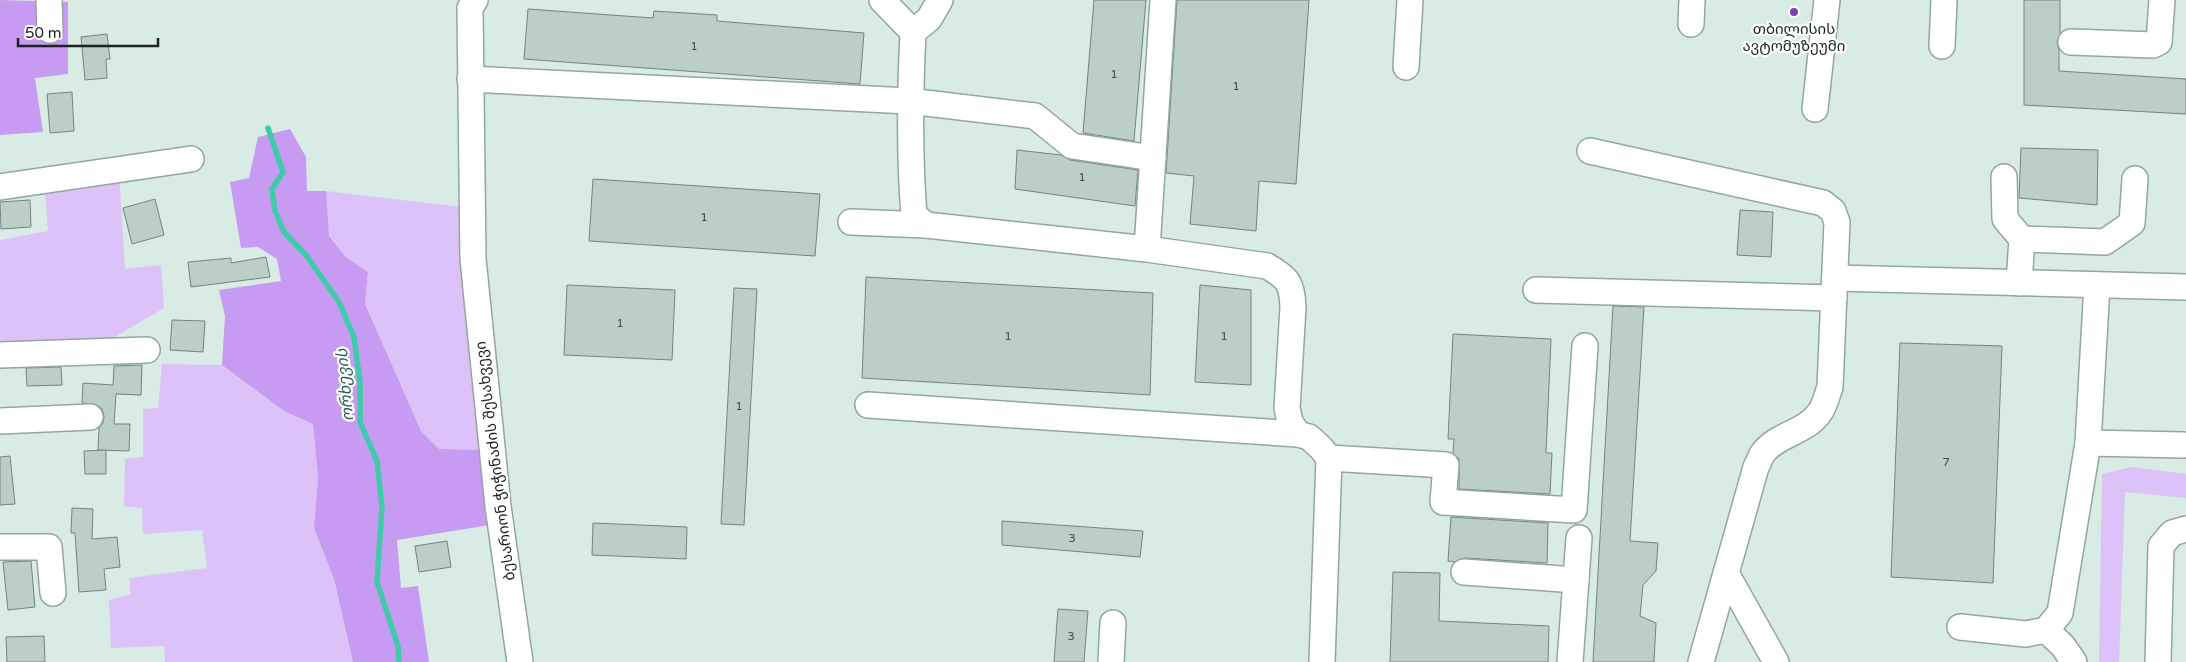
<svg xmlns="http://www.w3.org/2000/svg" width="2186" height="662" font-family="'Varela Round','Noto Sans Georgian',sans-serif">
	<rect width="100%" height="100%" fill="#d8ebe5"/>
	<g fill="#dcc2f8">
		<path d="M 119,172 L 125,269 L 161,265 L 164,308 L 111,339 L 0,347 L 0,240 L 48,231 L 44,183 Z"/>
		<path d="M 326,191 L 461,207 L 460,260 L 482,450 L 439,449 L 421,431 L 365,304 L 368,272 L 346,257 L 329,235 Z"/>
		<path d="M 162,364 L 222,365 L 284,411 L 313,424 L 318,477 L 314,528 L 334,579 L 353,662 L 165,662 L 164,646 L 111,648 L 109,600 L 131,594 L 129,578 L 207,568 L 202,530 L 143,534 L 142,508 L 124,506 L 125,459 L 143,457 L 143,409 L 158,408 Z"/>
		<path d="M 2132,467 L 2186,474 L 2186,498 L 2125,492 L 2119,662 L 2099,662 L 2102,474 Z"/>
	</g>
	<g fill="#c69bf1">
		<path d="M 0,0 L 68,2 L 68,74 L 35,78 L 43,132 L 0,135 Z"/>
		<path d="M 290,129 L 306,157 L 307,191 L 326,191 L 329,236 L 346,257 L 368,272 L 365,304 L 421,431 L 439,449 L 482,450 L 490,525 L 397,540 L 401,588 L 418,586 L 429,662 L 353,662 L 334,579 L 314,528 L 318,477 L 313,424 L 284,411 L 222,365 L 225,316 L 219,290 L 281,281 L 277,259 L 258,247 L 241,248 L 230,182 L 249,178 L 258,137 Z"/>
	</g>
	<g fill="none" stroke-linecap="round" stroke-linejoin="round">
		<path stroke="#3fcba9" stroke-width="5.5" d="M 268,128 L 283,172 L 272,189 L 275,211 L 284,232 L 306,255 L 323,279 L 339,302 L 354,337 L 360,383 L 360,422 L 377,461 L 382,507 L 377,582 L 398,646 L 399,662"/>
	</g>
	<g fill="#bbcec7" stroke="#72847e">
		<path d="M 1094,0 L 1146,0 L 1134,141 L 1083,133 Z"/>
		<path d="M 1177,0 L 1309,0 L 1296,184 L 1259,181 L 1256,231 L 1190,224 L 1194,176 L 1166,173 Z"/>
		<path d="M 2024,0 L 2060,0 L 2060,34 L 2057,42 L 2059,50 L 2059,71 L 2186,79 L 2186,114 L 2024,105 Z"/>
		<path d="M 528,9 L 653,18 L 654,11 L 717,15 L 717,21 L 864,33 L 860,84 L 524,59 Z"/>
		<path d="M 107,34 L 110,59 L 106,59 L 107,78 L 85,80 L 81,37 Z"/>
		<path d="M 72,92 L 74,131 L 50,133 L 47,94 Z"/>
		<path d="M 2021,148 L 2098,150 L 2097,205 L 2019,198 Z"/>
		<path d="M 1017,150 L 1061,155 L 1070,160 L 1138,170 L 1135,206 L 1015,189 Z"/>
		<path d="M 593,179 L 820,194 L 815,256 L 589,241 Z"/>
		<path d="M 155,199 L 164,235 L 132,244 L 123,208 Z"/>
		<path d="M 30,200 L 31,227 L 1,229 L 0,202 Z"/>
		<path d="M 1740,210 L 1773,212 L 1771,257 L 1737,255 Z"/>
		<path d="M 266,257 L 270,277 L 191,287 L 188,262 L 231,258 L 231,263 Z"/>
		<path d="M 866,277 L 1153,293 L 1150,395 L 862,378 Z"/>
		<path d="M 567,285 L 675,290 L 672,360 L 564,355 Z"/>
		<path d="M 1200,285 L 1251,290 L 1251,385 L 1195,382 Z"/>
		<path d="M 734,288 L 757,289 L 744,525 L 721,524 Z"/>
		<path d="M 1613,306 L 1644,307 L 1630,541 L 1658,543 L 1656,571 L 1643,585 L 1640,616 L 1656,623 L 1654,662 L 1593,662 Z"/>
		<path d="M 172,320 L 205,321 L 203,352 L 170,350 Z"/>
		<path d="M 1453,334 L 1551,339 L 1546,453 L 1552,453 L 1550,494 L 1459,489 L 1459,459 L 1453,453 L 1454,439 L 1448,439 Z"/>
		<path d="M 1900,343 L 2002,346 L 1993,583 L 1891,577 Z"/>
		<path d="M 142,365 L 141,395 L 116,394 L 114,424 L 130,424 L 129,451 L 98,450 L 99,428 L 103,423 L 104,416 L 102,409 L 97,405 L 82,403 L 83,383 L 113,385 L 114,366 Z"/>
		<path d="M 61,367 L 62,385 L 27,386 L 26,368 Z"/>
		<path d="M 106,450 L 106,474 L 85,474 L 84,451 Z"/>
		<path d="M 10,456 L 15,504 L 0,505 L 0,457 Z"/>
		<path d="M 72,508 L 93,509 L 92,539 L 117,537 L 120,567 L 104,569 L 106,590 L 79,592 L 75,533 L 71,533 Z"/>
		<path d="M 1451,517 L 1548,523 L 1547,563 L 1465,558 L 1455,562 L 1448,561 Z"/>
		<path d="M 1002,521 L 1143,531 L 1140,557 L 1002,545 Z"/>
		<path d="M 593,523 L 687,527 L 686,559 L 592,555 Z"/>
		<path d="M 447,541 L 451,567 L 419,572 L 415,546 Z"/>
		<path d="M 31,561 L 35,607 L 8,610 L 3,562 Z"/>
		<path d="M 1393,572 L 1440,573 L 1439,621 L 1549,626 L 1548,662 L 1390,662 Z"/>
		<path d="M 1058,609 L 1088,611 L 1084,662 L 1054,662 Z"/>
		<path d="M 44,636 L 45,662 L 7,662 L 6,637 Z"/>
	</g>
	<g fill="none" stroke-linecap="round" stroke-linejoin="round">
		<g stroke="#93a69f" stroke-width="28">
			<g id="minor">
				<path d="M 49,0 L 50,30"/>
				<path d="M 475,0 L 470,8 L 473,259 L 498,506 L 520,662"/>
				<path d="M 882,0 L 913,32 C 910,93 909,154 914,215 L 926,225 L 1147,249 L 1267,266 C 1288,278 1292,283 1293,307 L 1287,408 L 1290,422 L 1298,434 L 1309,437 L 1321,448 L 1329,458 L 1322,662"/>
				<path d="M 1691,24 L 1692,0"/>
				<path d="M 913,32 L 929,19 L 940,0"/>
				<path d="M 2071,42 L 2153,45 L 2159,42 L 2162,0"/>
				<path d="M 1942,46 L 1944,0"/>
				<path d="M 1406,67 L 1410,0"/>
				<path d="M 470,79 L 909,101 L 1035,116 L 1072,146 L 1153,158"/>
				<path d="M 1815,109 L 1827,0"/>
				<path d="M 1590,151 L 1823,203 L 1833,211 L 1837,222 L 1830,387 C 1827,395 1825,405 1820,412 C 1806,433 1777,434 1763,453 C 1760,457 1759,462 1756,467 L 1701,662"/>
				<path d="M 2004,177 L 2005,219 L 2022,239 L 2019,283"/>
				<path d="M 0,187 L 191,159"/>
				<path d="M 851,222 L 926,225"/>
				<path d="M 2022,239 L 2105,242 L 2132,223 L 2135,179"/>
				<path d="M 1147,249 L 1163,0"/>
				<path d="M 1835,278 L 2186,287"/>
				<path d="M 1536,290 L 1834,298"/>
				<path d="M 0,355 L 147,350"/>
				<path d="M 868,405 L 1298,434"/>
				<path d="M 0,421 L 90,417"/>
				<path d="M 2088,443 L 2184,445"/>
				<path d="M 1329,458 L 1446,465 L 1443,502 L 1574,510 L 1585,346"/>
				<path d="M 0,547 L 49,547 L 53,593"/>
				<path d="M 1464,572 L 1576,580"/>
				<path d="M 1726,573 L 1776,662"/>
				<path d="M 1960,627 L 2026,634 L 2046,630 L 2060,613 L 2088,443 L 2097,285"/>
				<path d="M 2046,630 L 2063,646 L 2074,662"/>
				<path d="M 1111,662 L 1113,623"/>
				<path d="M 1570,662 L 1579,538"/>
				<path d="M 2158,662 L 2161,546 L 2172,533 L 2186,529"/>
			</g>
		</g>
		<use href="#minor" stroke="#fff" stroke-width="25"/>
	</g>
	<circle fill="#7f3eb2" stroke="#fff" stroke-width="2" cx="1794" cy="12" r="5"/>
	<g text-anchor="middle" dominant-baseline="central" stroke-width="4.5" stroke-linejoin="round" paint-order="stroke">
		<g font-size="12" fill="#434d4a">
			<text x="694" y="46">1</text>
			<text x="1114" y="74">1</text>
			<text x="1236" y="86">1</text>
			<text x="1082" y="177">1</text>
			<text x="704" y="217">1</text>
			<text x="620" y="323">1</text>
			<text x="1008" y="336">1</text>
			<text x="1224" y="336">1</text>
			<text x="739" y="406">1</text>
			<text x="1946" y="462">7</text>
			<text x="1072" y="538">3</text>
			<text x="1071" y="636">3</text>
		</g>
		<g font-size="15" fill="#1b2220" stroke="#fff">
			<text x="1794" y="29">თბილისის<tspan x="1794" dy="17">ავტომუზეუმი</tspan></text>
		</g>
		<g font-size="15" fill="#1b2220" stroke="#fff">
			<text transform="translate(495 461) rotate(-97)">ბესარიონ ჭიჭინაძის შესახვევი</text>
		</g>
		<g font-size="16" font-style="italic" fill="#285f50" stroke="#fff">
			<text transform="translate(345 385) rotate(-95)">ორხევის</text>
		</g>
	</g>
	<path d="M18 38v8h140v-8" fill="none" stroke="#1b2220" stroke-width="2.5"/>
	<text x="25" y="38" font-size="15" fill="#1b2220" stroke="#ffffff" stroke-width="4" paint-order="stroke">50 m</text>
</svg>
